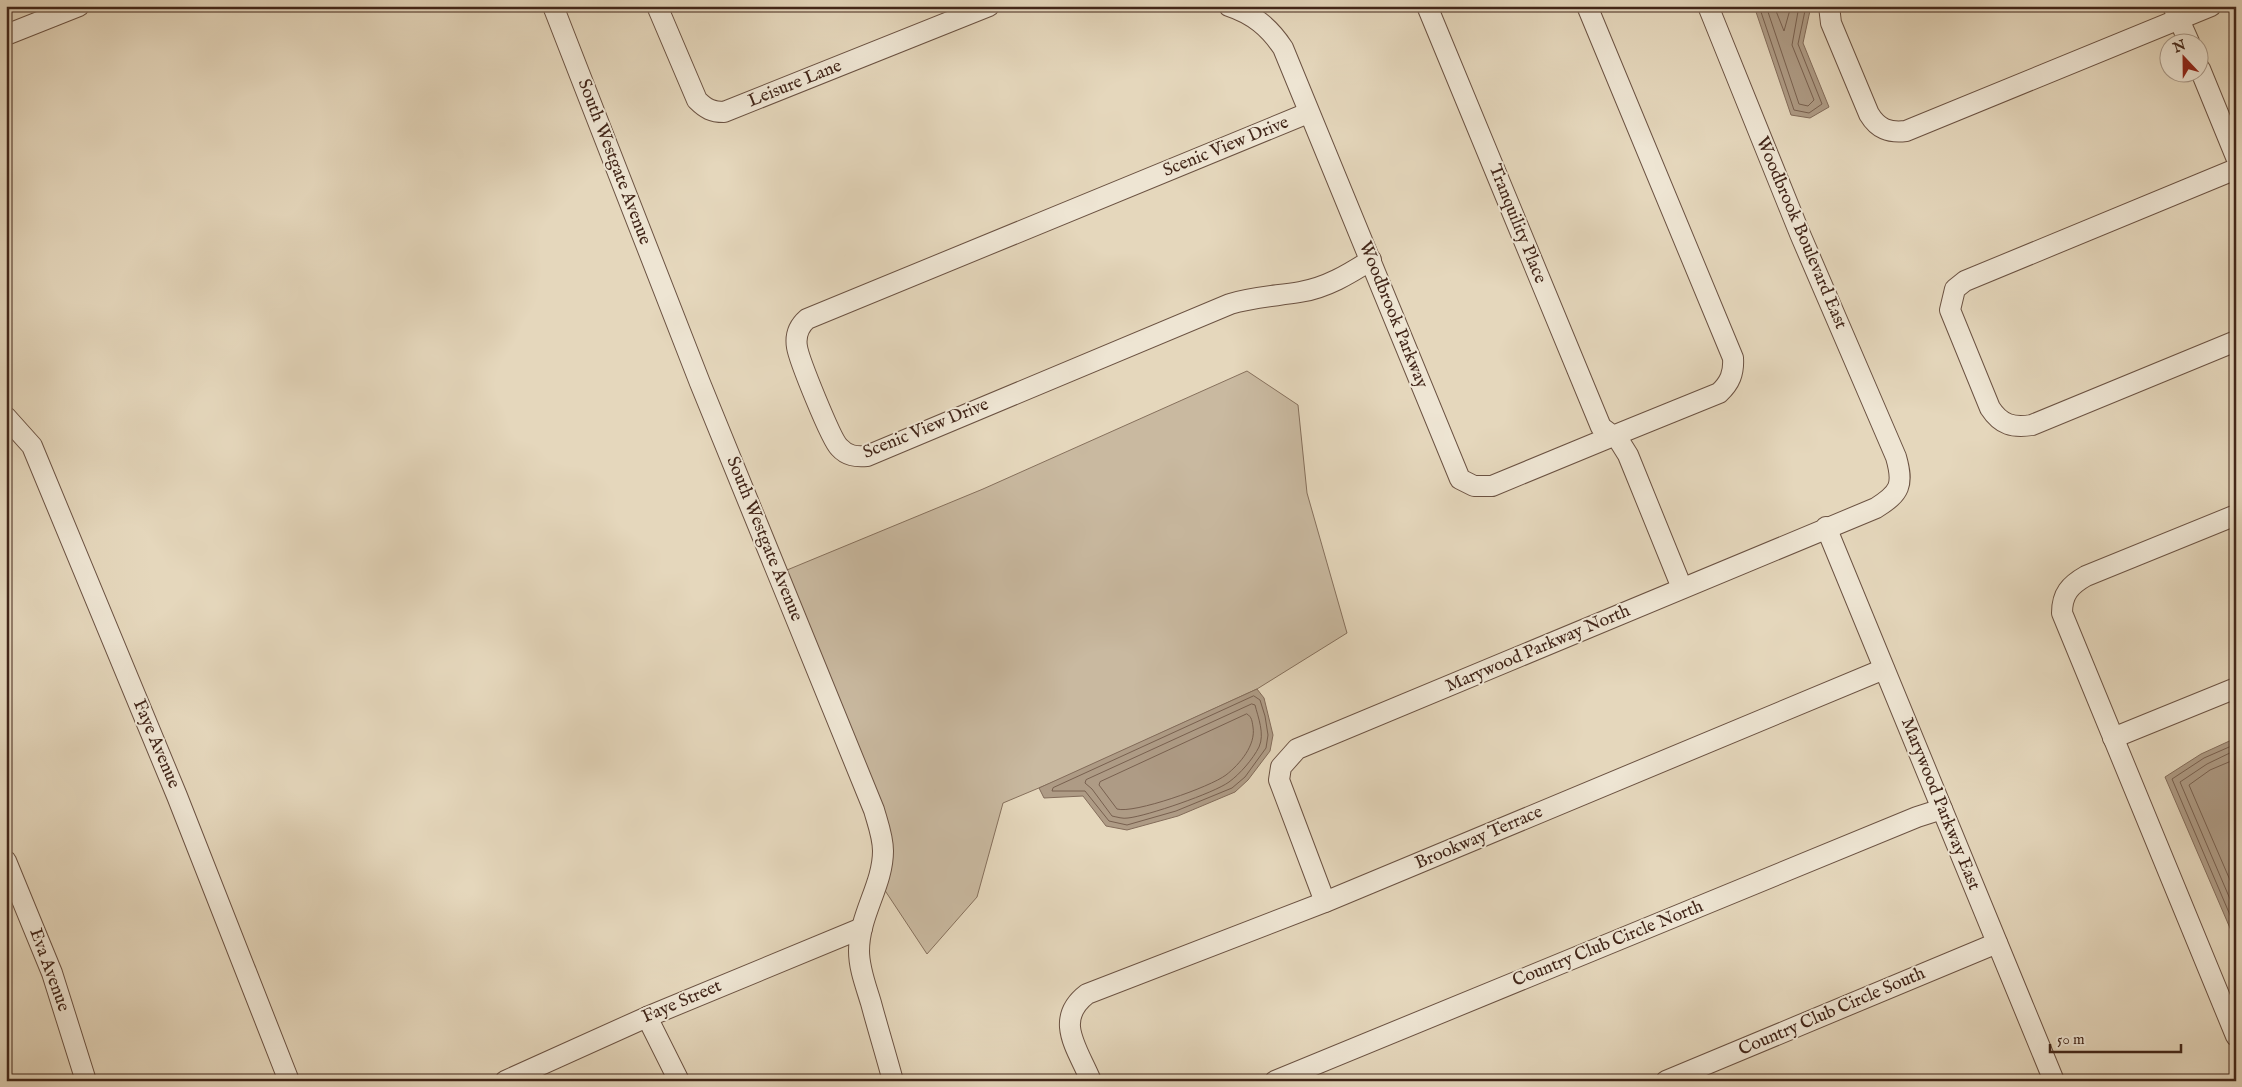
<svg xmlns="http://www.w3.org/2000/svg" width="2242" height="1087" font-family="'IM FELL English',serif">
	<rect width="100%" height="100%" fill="#e5d7bc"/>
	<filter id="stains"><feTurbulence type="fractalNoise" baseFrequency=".004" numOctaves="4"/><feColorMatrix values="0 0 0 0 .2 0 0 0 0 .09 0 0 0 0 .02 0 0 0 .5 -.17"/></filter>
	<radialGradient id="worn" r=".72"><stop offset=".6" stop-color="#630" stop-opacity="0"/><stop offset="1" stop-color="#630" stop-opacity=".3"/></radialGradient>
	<path fill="#c9b9a0" stroke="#86705c" d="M 1247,371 L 1298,405 L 1307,493 L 1347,633 L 1257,689 L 1065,777 L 1003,803 L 977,897 L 927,954 L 884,889 L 887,882 L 787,570 L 983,489 Z"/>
	<g fill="#ae9b85" stroke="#836c5a">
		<path d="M 1754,6 L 1811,6 L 1803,43 L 1829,107 L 1810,118 L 1791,115 Z"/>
		<path d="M 1257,689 L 1264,698 L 1273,735 L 1270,751 L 1248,780 L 1235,792 L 1178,816 L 1127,830 L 1106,826 L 1083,796 L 1044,798 L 1039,788 Z"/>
		<path d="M 2236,738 L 2236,942 L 2165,777 L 2201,754 Z"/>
	</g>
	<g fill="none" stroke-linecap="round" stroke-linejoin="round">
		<g stroke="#78604f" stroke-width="1">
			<path d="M 1759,6 L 1794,110 L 1809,113 L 1822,104 L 1798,44 L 1806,6"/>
			<path d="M 1766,6 L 1799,104 L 1808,106 L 1814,100 L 1792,45 L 1799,6"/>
			<path d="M 1774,6 L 1784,31 L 1791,6"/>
			<path d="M 1254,696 L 1260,700 L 1265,716 L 1268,735 L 1266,748 L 1245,777 L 1232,788 L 1176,811 L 1127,825 L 1109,821 L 1085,791 L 1052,791 L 1053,788 Z"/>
			<path d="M 1252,704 L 1255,705 C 1258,717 1265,734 1259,747 C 1253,759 1240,774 1229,782 C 1214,793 1147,816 1128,818 C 1123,819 1117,817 1112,816 L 1092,789 L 1085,783 L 1086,780 Z"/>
			<path d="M 1247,714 C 1252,717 1252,721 1253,727 C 1256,745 1240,764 1226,775 C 1210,787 1134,814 1117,809 L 1099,785 L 1100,782 Z"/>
			<path d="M 2236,744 L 2204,758 L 2172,779 L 2236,929"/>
			<path d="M 2236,750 L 2207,764 L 2180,782 L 2236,913"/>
			<path d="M 2236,759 L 2210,770 L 2189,785 L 2236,894"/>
		</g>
		<g stroke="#6b5242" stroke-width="22">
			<g id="minor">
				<path d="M 553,6 L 700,383 L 874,810 C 878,824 883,837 883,851 C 883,885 859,915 859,951 C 859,969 866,986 871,1003 C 878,1029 886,1055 893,1081"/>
				<path d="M 657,6 L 697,100 C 706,109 712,112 724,112 L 989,6"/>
				<path d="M 1229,6 C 1253,14 1269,27 1283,48 L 1460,479 L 1474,486 L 1492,486 L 1613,436 L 1618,439 L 1628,455 L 1682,588"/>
				<path d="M 1427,6 L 1601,427 L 1613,436 L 1719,393 C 1730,383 1734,373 1733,358 L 1587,6"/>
				<path d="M 1829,6 L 1831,23 L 1869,114 C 1878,129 1889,133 1906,131 L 2211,6"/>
				<path d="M 2173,6 L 2189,42"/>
				<path d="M 6,35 L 79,6"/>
				<path d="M 2200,69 L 2236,157"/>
				<path d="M 1308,113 L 807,319 C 799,326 795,335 797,347 C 799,360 831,439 839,447 C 847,456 856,457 867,456 L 1230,304 C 1253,297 1276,296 1300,292 C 1326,288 1349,274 1371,260"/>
				<path d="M 2236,169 L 1965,281 L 1955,289 L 1950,310 L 1990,408 C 2001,425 2013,428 2032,425 L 2236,341"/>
				<path d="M 6,417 L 32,446 L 177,796 L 289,1081"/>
				<path d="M 2236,515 L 2086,576 C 2070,585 2062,594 2062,613 L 2236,1036"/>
				<path d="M 1826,527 L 2054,1081"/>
				<path d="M 2113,738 L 2236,688"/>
				<path d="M 6,861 L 52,973 L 86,1081"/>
				<path d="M 1325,902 L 1279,780 L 1281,767 L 1297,749 L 1876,508 C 1900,493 1904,485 1896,457 L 1800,234 L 1708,6"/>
				<path d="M 647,1017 L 679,1081"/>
				<path d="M 505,1081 L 647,1017 L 862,928"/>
				<path d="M 1091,1081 C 1078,1049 1053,1020 1087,994 L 1325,902 L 1884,669"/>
				<path d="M 1275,1081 L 1917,817 L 1942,809"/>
				<path d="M 1666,1081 L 1997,943"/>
			</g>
		</g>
		<use href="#minor" stroke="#eee5d3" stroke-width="20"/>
	</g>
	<g text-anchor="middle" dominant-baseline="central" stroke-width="4" stroke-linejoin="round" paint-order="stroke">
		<g font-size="18" fill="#422619" stroke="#eee5d3">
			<text transform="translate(795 84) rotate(-22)">Leisure Lane</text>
			<text transform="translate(1226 147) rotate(-22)">Scenic View Drive</text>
			<text transform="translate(614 162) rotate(69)">South Westgate Avenue</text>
			<text transform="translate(1517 224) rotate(68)">Tranquility Place</text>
			<text transform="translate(1801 233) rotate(67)">Woodbrook Boulevard East</text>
			<text transform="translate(1393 315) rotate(68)">Woodbrook Parkway</text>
			<text transform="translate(926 429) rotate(-22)">Scenic View Drive</text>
			<text transform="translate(764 539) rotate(68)">South Westgate Avenue</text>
			<text transform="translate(1538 649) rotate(-23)">Marywood Parkway North</text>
			<text transform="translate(156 744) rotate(67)">Faye Avenue</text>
			<text transform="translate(1940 804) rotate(68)">Marywood Parkway East</text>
			<text transform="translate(1479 838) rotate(-23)">Brookway Terrace</text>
			<text transform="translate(1608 944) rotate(-22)">Country Club Circle North</text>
			<text transform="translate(49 970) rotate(70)">Eva Avenue</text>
			<text transform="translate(682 1002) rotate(-23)">Faye Street</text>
			<text transform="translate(1832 1012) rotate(-23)">Country Club Circle South</text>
		</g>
	</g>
	<rect width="2242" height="1087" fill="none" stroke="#e5d7bc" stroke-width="25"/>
	<rect x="8" y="8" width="2227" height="1072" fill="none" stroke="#422619" stroke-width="2.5"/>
	<rect x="12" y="12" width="2217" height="1062" fill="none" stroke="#422619"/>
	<g transform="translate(2184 58) rotate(338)"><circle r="24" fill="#eee5d3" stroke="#a99989"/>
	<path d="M0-4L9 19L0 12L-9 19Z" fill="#8f2418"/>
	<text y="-8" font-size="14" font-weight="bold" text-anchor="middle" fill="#422619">N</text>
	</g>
	<path d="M2050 1044v8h131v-8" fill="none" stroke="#422619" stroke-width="2.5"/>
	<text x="2057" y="1044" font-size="15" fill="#422619" stroke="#eee5d3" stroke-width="4" paint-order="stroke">50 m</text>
	<rect width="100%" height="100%" filter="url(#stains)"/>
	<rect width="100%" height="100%" fill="url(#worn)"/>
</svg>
